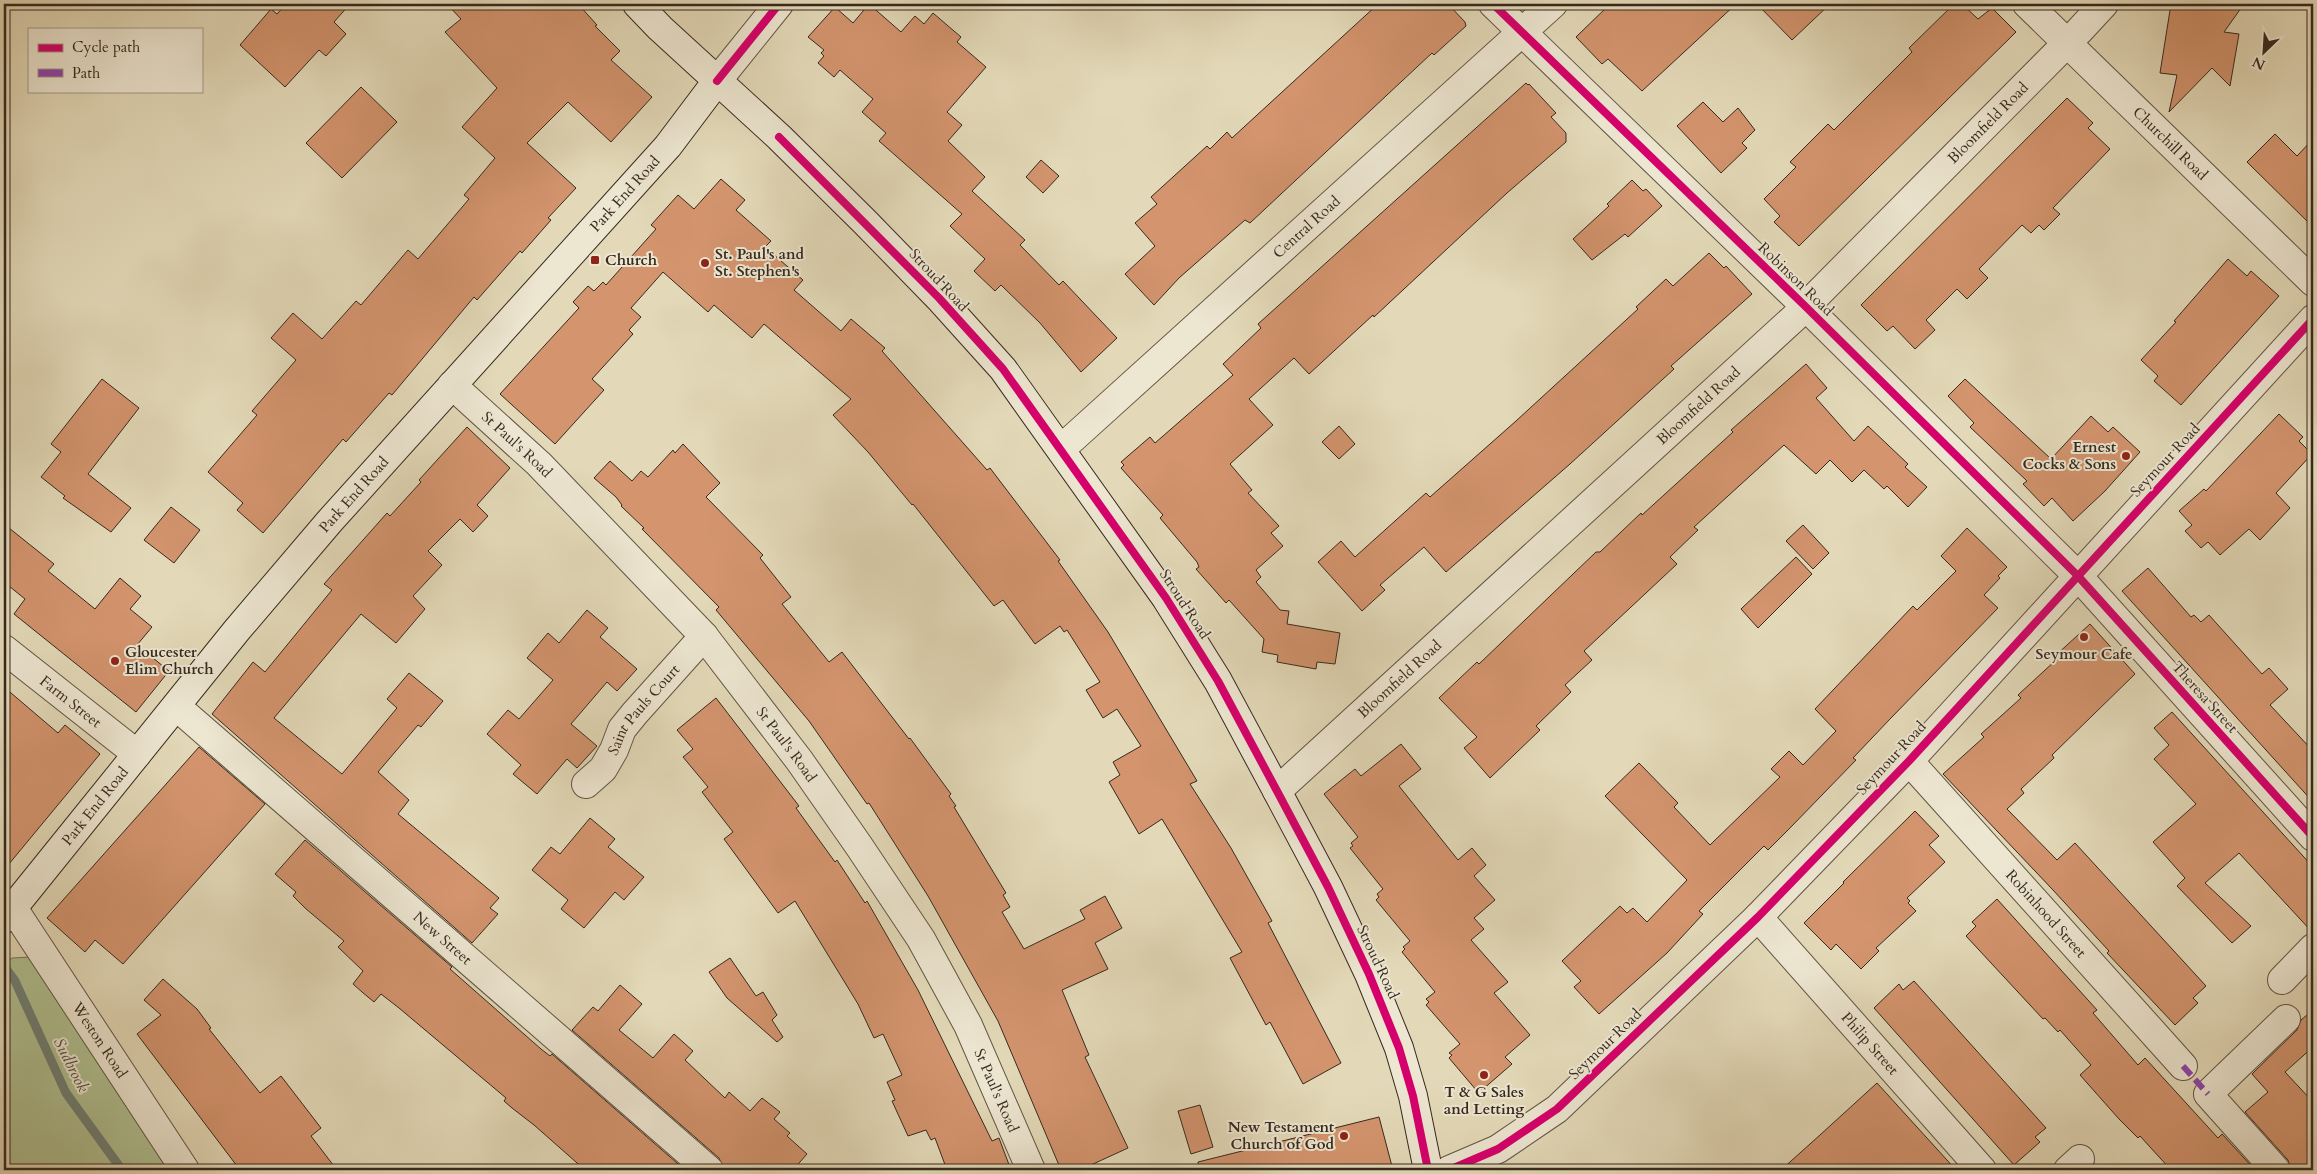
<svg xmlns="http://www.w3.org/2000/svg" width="2317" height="1174" font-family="Cardo,serif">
	<rect width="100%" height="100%" fill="#e3d9b8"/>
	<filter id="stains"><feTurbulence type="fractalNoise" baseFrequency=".004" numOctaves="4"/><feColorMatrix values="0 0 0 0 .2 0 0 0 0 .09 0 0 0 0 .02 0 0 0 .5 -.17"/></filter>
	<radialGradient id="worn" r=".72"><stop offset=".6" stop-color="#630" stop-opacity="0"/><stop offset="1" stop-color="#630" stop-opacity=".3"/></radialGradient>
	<path fill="#b0c092" stroke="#737458" d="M 30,957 L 108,1074 L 168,1170 L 4,1170 L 4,964 L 12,958 Z"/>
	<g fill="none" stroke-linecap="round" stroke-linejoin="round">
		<path stroke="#6f8076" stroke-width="9" d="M 4,966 L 15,981 L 66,1093 L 122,1170"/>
	</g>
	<g fill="#d3946e" stroke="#36291e">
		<path d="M 286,4 L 350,4 L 334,22 L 346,34 L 326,56 L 319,50 L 285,87 L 240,45 L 271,9 L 277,14 Z"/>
		<path d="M 447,4 L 578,4 L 597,25 L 595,26 L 620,51 L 611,60 L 652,97 L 611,142 L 568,102 L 527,143 L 576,188 L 548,218 L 551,220 L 522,253 L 520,251 L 477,300 L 474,297 L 392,395 L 389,393 L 346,442 L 343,439 L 263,533 L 237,510 L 243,503 L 208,472 L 257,415 L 252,411 L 296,360 L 271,338 L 293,313 L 322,339 L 356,301 L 361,305 L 408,250 L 418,259 L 469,199 L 464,195 L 495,158 L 462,127 L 497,88 L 445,32 L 461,19 Z"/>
		<path d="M 869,4 L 901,32 L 915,16 L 924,24 L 933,13 L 961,37 L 957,42 L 986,67 L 947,112 L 962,125 L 948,141 L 985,177 L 972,191 L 1025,240 L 1020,245 L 1059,285 L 1063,281 L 1117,338 L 1081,372 L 1040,323 L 1001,285 L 995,291 L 974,271 L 985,259 L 950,226 L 962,214 L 879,141 L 886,133 L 862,112 L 873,99 L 840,70 L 834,77 L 818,63 L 824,56 L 821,53 L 824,50 L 808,37 L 835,7 L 853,23 Z"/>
		<path d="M 1378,4 L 1448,4 L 1465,22 L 1466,26 L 1434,55 L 1432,53 L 1250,223 L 1245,220 L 1179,278 L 1154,305 L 1125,274 L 1155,246 L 1135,223 L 1157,204 L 1151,197 L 1207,146 L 1210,149 L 1227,132 L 1232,138 Z"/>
		<path d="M 1610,4 L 1736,4 L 1642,91 L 1608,59 L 1602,64 L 1576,37 Z"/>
		<path d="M 1757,4 L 1830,4 L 1792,40 Z"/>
		<path d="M 1954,4 L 1962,4 L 1978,19 L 1992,8 L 2016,32 L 1799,246 L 1774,222 L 1780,216 L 1764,199 L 1796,167 L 1790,162 L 1828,124 L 1834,130 L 1912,52 L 1909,48 Z"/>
		<path d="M 2171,4 L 2244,4 L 2224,32 L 2239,34 L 2230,86 L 2212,68 L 2169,112 L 2177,75 L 2160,73 Z"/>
		<path d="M 1526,83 L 1528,85 L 1529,84 L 1556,113 L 1551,117 L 1566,133 L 1566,142 L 1507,193 L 1374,317 L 1373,315 L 1309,374 L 1294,358 L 1249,399 L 1273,425 L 1230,464 L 1252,490 L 1248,493 L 1279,526 L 1271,533 L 1283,546 L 1256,570 L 1261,577 L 1256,582 L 1280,610 L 1289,611 L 1287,624 L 1340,633 L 1335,664 L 1317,662 L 1316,669 L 1277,662 L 1278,655 L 1262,652 L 1264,639 L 1229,600 L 1226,603 L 1196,569 L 1199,567 L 1197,562 L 1160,518 L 1163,515 L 1121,468 L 1124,465 L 1121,462 L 1150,437 L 1155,443 L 1233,375 L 1223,364 L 1261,328 L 1258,324 Z"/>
		<path d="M 361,87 L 397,122 L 342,178 L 306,143 Z"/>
		<path d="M 2067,98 L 2093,123 L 2088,128 L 2110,149 L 2053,208 L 2060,214 L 2044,230 L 2039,225 L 2031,233 L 2022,225 L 1979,269 L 1988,278 L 1967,299 L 1957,289 L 1926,320 L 1935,330 L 1915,349 L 1893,326 L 1887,331 L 1861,305 Z"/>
		<path d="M 1703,102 L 1723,122 L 1738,108 L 1755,130 L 1742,143 L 1747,148 L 1721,173 L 1677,126 Z"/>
		<path d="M 2275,134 L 2297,156 L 2313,139 L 2313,227 L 2247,162 Z"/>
		<path d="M 1041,160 L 1059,176 L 1043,193 L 1026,177 Z"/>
		<path d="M 721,179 L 745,200 L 736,210 L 771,241 L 765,247 L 803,280 L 794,290 L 841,331 L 851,319 L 885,348 L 882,351 L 987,470 L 990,468 L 1060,560 L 1058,561 L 1108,632 L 1197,781 L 1190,784 L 1231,848 L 1272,921 L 1268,923 L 1341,1063 L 1303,1084 L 1270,1022 L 1266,1025 L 1230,958 L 1242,952 L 1162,819 L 1139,834 L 1109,782 L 1120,775 L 1113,762 L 1141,746 L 1117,709 L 1103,718 L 1086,690 L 1100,682 L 1067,630 L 1064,632 L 1060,626 L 1035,644 L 1003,600 L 994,606 L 913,504 L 912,505 L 868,452 L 833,415 L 851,399 L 764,324 L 752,338 L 714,305 L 708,312 L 663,272 L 631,308 L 641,317 L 629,330 L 633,334 L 592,379 L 604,390 L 555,444 L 500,394 L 579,308 L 573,302 L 588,286 L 594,291 L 603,282 L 606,285 L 656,229 L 651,225 L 678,195 L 694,209 Z"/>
		<path d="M 1632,180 L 1643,191 L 1646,189 L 1662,206 L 1628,237 L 1625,234 L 1592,260 L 1573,239 L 1609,206 L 1607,204 Z"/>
		<path d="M 1709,253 L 1724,268 L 1726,266 L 1752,294 L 1671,366 L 1674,369 L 1570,464 L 1446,572 L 1424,547 L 1380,585 L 1385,590 L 1362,611 L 1318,562 L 1341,541 L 1355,557 L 1426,493 L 1430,497 L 1516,421 L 1638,309 L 1636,307 L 1666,279 L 1673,286 Z"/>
		<path d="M 2228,259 L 2247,276 L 2251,271 L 2279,296 L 2181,405 L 2154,381 L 2158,376 L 2141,360 L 2176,322 L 2174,321 Z"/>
		<path d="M 1806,364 L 1827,388 L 1816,398 L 1854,441 L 1868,426 L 1908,464 L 1905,467 L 1927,487 L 1908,507 L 1887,486 L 1884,489 L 1864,470 L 1852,482 L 1830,460 L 1816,474 L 1784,445 L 1694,527 L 1698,530 L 1670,557 L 1677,564 L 1584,651 L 1592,660 L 1565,685 L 1571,692 L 1536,726 L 1540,730 L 1490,778 L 1464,748 L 1477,737 L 1439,698 L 1477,662 L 1479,664 L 1596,552 L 1600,552 L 1641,513 L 1642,515 L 1733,432 L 1731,430 Z"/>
		<path d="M 102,379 L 139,408 L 88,474 L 131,508 L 111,532 L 63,498 L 65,496 L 41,477 L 61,452 L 51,444 Z"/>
		<path d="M 1965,379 L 2051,459 L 2091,416 L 2108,432 L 2113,427 L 2140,452 L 2105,491 L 2073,521 L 2052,498 L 2044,506 L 2023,484 L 2027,481 L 1970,427 L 1974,423 L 1948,396 Z"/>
		<path d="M 2279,414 L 2303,437 L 2299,441 L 2312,454 L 2276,493 L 2290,508 L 2260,540 L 2249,529 L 2220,555 L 2208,542 L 2201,548 L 2185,531 L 2192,525 L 2179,511 L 2204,489 L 2206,491 Z"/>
		<path d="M 1339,426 L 1355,444 L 1339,459 L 1322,442 Z"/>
		<path d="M 467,427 L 510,468 L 477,505 L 488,516 L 473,532 L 460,519 L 428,551 L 442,565 L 413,596 L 425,609 L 396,643 L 361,614 L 274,718 L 342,774 L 397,708 L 387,699 L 409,673 L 443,701 L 421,727 L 418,725 L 378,772 L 409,800 L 398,814 L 499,898 L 490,908 L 498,914 L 472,943 L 212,714 L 253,662 L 265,672 L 332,590 L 324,584 L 387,513 L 390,516 L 421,482 L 419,480 Z"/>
		<path d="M 683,444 L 720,483 L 706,497 L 763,555 L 760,558 L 791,597 L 782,604 L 829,662 L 842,652 L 909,739 L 910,738 L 951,794 L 949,796 L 956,806 L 954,807 L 1006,893 L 1003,895 L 1010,907 L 1002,912 L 1024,949 L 1085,919 L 1080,910 L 1105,896 L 1122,928 L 1095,943 L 1108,969 L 1062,990 L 1089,1055 L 1085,1057 L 1128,1148 L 1080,1170 L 1061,1170 L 998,1021 L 928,896 L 869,803 L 867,804 L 809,721 L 716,610 L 719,607 L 642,529 L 644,528 L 621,506 L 622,505 L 616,497 L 594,478 L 610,461 L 632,481 L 641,471 L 648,477 L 673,450 L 675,453 Z"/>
		<path d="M 171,507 L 200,530 L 174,563 L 144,540 Z"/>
		<path d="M 4,524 L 54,564 L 48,571 L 95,609 L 120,578 L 141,596 L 130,609 L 152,627 L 137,645 L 169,671 L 136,712 L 14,614 L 25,599 L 4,582 Z"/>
		<path d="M 1803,525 L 1829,553 L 1813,569 L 1786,541 Z"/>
		<path d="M 1967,528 L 2007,567 L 1998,576 L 2000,578 L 1984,595 L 1998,608 L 1890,719 L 1853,758 L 1856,760 L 1789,829 L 1768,850 L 1764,846 L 1699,911 L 1703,914 L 1667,953 L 1599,1014 L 1574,987 L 1581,981 L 1562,961 L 1620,906 L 1627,913 L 1633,908 L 1647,922 L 1687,880 L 1605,796 L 1639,763 L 1678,803 L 1674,807 L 1710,845 L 1780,777 L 1771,769 L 1789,751 L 1803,765 L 1836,731 L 1815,709 L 1913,606 L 1917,610 L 1956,571 L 1941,556 Z"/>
		<path d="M 1796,557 L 1812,574 L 1758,628 L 1741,609 Z"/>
		<path d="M 2148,568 L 2191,617 L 2194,615 L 2201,622 L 2209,615 L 2262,674 L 2269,668 L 2288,689 L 2270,705 L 2313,751 L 2313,802 L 2122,591 Z"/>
		<path d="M 587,610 L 608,628 L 600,637 L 637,669 L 617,691 L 607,682 L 571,724 L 597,746 L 577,768 L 567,759 L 537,794 L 513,774 L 521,765 L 487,734 L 508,710 L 519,719 L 553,680 L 527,658 L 548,633 L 559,643 Z"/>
		<path d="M 2090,624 L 2135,674 L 2052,755 L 2054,758 L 2021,789 L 2024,793 L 2007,809 L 2057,860 L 2075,843 L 2206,986 L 2193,998 L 2198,1003 L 2175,1025 L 2107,953 L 2109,951 L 2053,890 L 1943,774 L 1984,737 L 1981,734 L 2021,698 L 2018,695 L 2057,659 L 2055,656 Z"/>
		<path d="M 4,687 L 58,733 L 65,725 L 100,754 L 4,870 Z"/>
		<path d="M 716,698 L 799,806 L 796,808 L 835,862 L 837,860 L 865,903 L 867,901 L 918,990 L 992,1141 L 999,1138 L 1011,1170 L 947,1170 L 935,1138 L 931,1140 L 926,1130 L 908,1136 L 892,1101 L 895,1100 L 887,1082 L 902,1075 L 883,1034 L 874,1038 L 858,1004 L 795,901 L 778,913 L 724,839 L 733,832 L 702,792 L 708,787 L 683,757 L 693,749 L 677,730 Z"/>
		<path d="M 2172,712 L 2313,867 L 2313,933 L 2239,853 L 2205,883 L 2251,926 L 2232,943 L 2177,886 L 2185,878 L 2153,842 L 2196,804 L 2154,759 L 2169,745 L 2154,728 Z"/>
		<path d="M 1401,744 L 1421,769 L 1399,786 L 1458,860 L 1472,848 L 1486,865 L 1474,876 L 1495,900 L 1474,918 L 1484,929 L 1471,940 L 1508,982 L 1494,993 L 1530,1035 L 1505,1057 L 1512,1064 L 1482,1090 L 1480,1088 L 1477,1091 L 1449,1058 L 1452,1055 L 1449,1053 L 1460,1044 L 1426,1005 L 1429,1002 L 1426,999 L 1435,992 L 1402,952 L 1405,949 L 1403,947 L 1410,941 L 1376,900 L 1379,897 L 1377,894 L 1383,889 L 1350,848 L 1353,846 L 1351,843 L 1358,837 L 1324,794 L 1355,769 L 1361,776 Z"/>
		<path d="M 199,747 L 265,804 L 123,964 L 95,940 L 85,952 L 47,918 Z"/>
		<path d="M 1915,811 L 1939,836 L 1929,845 L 1945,862 L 1907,898 L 1910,901 L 1908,903 L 1916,911 L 1876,948 L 1879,951 L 1861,969 L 1836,944 L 1831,950 L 1804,923 L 1844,883 L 1843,882 Z"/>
		<path d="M 590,818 L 615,839 L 608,847 L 644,877 L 624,900 L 615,892 L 584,928 L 561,909 L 568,900 L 532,870 L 551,847 L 560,854 Z"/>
		<path d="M 305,840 L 452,967 L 450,969 L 541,1049 L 550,1056 L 552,1054 L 685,1170 L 585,1170 L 534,1125 L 512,1108 L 504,1101 L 506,1098 L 399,1008 L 381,994 L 374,1002 L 362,992 L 353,984 L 363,971 L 338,947 L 344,941 L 305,908 L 293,896 L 296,892 L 275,874 Z"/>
		<path d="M 1997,899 L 2097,1010 L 2093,1013 L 2138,1065 L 2145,1058 L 2218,1138 L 2222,1134 L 2255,1170 L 2171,1170 L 2140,1136 L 2138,1138 L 2119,1119 L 2080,1075 L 2091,1065 L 2060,1030 L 2058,1032 L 2045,1018 L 2043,1019 L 1966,936 L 1976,926 L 1972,922 Z"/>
		<path d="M 730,958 L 756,996 L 763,992 L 777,1015 L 772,1020 L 783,1037 L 777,1042 L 727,998 L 709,972 Z"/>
		<path d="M 163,979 L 197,1009 L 211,1028 L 209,1029 L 260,1093 L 281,1076 L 321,1128 L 311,1136 L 337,1170 L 240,1170 L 137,1034 L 161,1015 L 144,1000 Z"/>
		<path d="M 1914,981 L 2046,1128 L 2035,1137 L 2040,1142 L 2014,1165 L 1874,1008 L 1899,984 L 1903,990 Z"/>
		<path d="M 620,985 L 642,1004 L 619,1030 L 653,1058 L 674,1034 L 693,1051 L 685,1060 L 725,1098 L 729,1092 L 750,1111 L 762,1098 L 780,1112 L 774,1119 L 790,1133 L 787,1136 L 807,1154 L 793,1170 L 724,1170 L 719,1158 L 572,1030 L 593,1007 L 598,1011 Z"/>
		<path d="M 2313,1010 L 2313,1047 L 2285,1072 L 2313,1102 L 2313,1170 L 2291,1170 L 2288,1160 L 2245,1112 L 2268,1092 L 2252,1074 L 2297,1030 L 2301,1020 Z"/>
		<path d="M 1877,1083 L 1956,1170 L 1781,1170 L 1820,1135 Z"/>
		<path d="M 1200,1105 L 1213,1147 L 1191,1154 L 1178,1111 Z"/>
		<path d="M 1379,1117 L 1393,1170 L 1199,1170 L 1198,1162 Z"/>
	</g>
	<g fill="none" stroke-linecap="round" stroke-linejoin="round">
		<g stroke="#615544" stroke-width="30">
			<g id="minor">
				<path d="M 1493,4 L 1805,306 L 2077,575 L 2313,837"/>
				<path id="s1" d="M 2027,4 L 2313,282"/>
				<path d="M 717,81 L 779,4"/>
				<path id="s2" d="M 452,385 L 539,464 L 704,636 L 799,760 L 859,846 L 921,939 L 968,1025 L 1031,1170"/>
				<path id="s3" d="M 1061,449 L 1553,4"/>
				<path id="s4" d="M 4,649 L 137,754"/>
				<path id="s5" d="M 177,707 L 709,1170"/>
				<path id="s6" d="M 1909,761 L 2183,1066"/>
				<path id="s7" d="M 586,784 L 603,769 L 614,750 L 622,729 L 635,713 L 704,636"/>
				<path id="s8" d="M 1277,791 L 1794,318 L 2079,31 L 2104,4"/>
				<path id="s9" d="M 13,908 L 185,1170"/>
				<path id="s10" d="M 1758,917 L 1982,1170"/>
				<path d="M 2282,980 L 2313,948"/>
				<path d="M 1449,1170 L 1498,1149 L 1557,1109 L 1758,917 L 1909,761 L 2313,319"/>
				<path d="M 2068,1170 L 2080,1159"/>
				<path d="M 2276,1170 L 2208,1094 L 2286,1019"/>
			</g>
		</g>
		<g stroke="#36291e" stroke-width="30">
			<g id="secondary">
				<path d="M 637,4 L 660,28 L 779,137 L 865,222 L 939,298 L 1003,369 L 1166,598 L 1218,681 L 1277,791 L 1328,887 L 1369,974 L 1399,1048 L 1413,1096 L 1428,1170"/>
				<path id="s11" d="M 4,919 L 237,630 L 329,522 L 668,146 L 717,81"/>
			</g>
		</g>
		<use href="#minor" stroke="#ede6d1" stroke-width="28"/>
		<use href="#secondary" stroke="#ede6d1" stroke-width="28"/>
		<path stroke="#8e44ad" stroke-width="6" stroke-dasharray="12 6" stroke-linecap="butt" d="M 2183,1066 L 2208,1094"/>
		<g stroke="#ede6d1" stroke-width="11">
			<g id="cycleway">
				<path d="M 1493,4 L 1805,306 L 2077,575 L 2313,837"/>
				<path d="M 717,81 L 779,4"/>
				<path d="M 779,137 L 939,298 L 1003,369 L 1166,598 L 1218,681 L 1277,791 L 1328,887 L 1369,974 L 1399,1048 L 1413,1096 L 1428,1170"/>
				<path d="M 1449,1170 L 1498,1149 L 1557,1109 L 1758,917 L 1909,761 L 2313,319"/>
			</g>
		</g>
		<use href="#cycleway" stroke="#d6006c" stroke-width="8"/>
	</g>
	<g fill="#8f2418" stroke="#ede6d1" stroke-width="2">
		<rect x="590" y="255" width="10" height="10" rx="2.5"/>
		<circle cx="705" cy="263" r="5"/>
		<circle cx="2126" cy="456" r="5"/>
		<circle cx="2084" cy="637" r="5"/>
		<circle cx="115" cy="661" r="5"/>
		<circle cx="1484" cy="1075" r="5"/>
		<circle cx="1344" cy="1136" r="5"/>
	</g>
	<g text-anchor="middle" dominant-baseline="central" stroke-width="4" stroke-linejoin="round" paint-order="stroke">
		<g font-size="15" fill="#36291e" stroke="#ede6d1">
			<text stroke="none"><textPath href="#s8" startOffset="976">Bloomfield Road</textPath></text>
			<text stroke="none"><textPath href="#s1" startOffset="200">Churchill Road</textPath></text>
			<text stroke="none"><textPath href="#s11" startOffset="955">Park End Road</textPath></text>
			<text stroke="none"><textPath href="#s3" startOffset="331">Central Road</textPath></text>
			<text transform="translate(1796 279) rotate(44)">Robinson Road</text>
			<text transform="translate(939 280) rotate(47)">Stroud Road</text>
			<text stroke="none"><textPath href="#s8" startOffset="571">Bloomfield Road</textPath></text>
			<text stroke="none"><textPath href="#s2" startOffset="88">St Paul's Road</textPath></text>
			<text transform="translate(2165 460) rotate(-47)">Seymour Road</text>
			<text stroke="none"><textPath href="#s11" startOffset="550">Park End Road</textPath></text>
			<text transform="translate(1185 604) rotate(57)">Stroud Road</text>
			<text stroke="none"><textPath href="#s8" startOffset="166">Bloomfield Road</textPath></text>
			<text transform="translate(2205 697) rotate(48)">Theresa Street</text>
			<text stroke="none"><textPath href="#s4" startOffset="85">Farm Street</textPath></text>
			<text stroke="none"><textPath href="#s7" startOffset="95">Saint Pauls Court</textPath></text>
			<text stroke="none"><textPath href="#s2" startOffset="492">St Paul's Road</textPath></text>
			<text transform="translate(1891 758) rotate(-47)">Seymour Road</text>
			<text stroke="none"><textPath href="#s11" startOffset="145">Park End Road</textPath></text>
			<text stroke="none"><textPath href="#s6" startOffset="205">Robinhood Street</textPath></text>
			<text stroke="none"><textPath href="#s5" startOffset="352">New Street</textPath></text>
			<text transform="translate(1378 962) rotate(65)">Stroud Road</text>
			<text stroke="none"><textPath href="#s9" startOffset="158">Weston Road</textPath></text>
			<text transform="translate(1605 1044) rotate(-44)">Seymour Road</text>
			<text stroke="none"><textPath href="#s10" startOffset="169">Philip Street</textPath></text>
			<text stroke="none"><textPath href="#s2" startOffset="898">St Paul's Road</textPath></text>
		</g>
		<g font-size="15" font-weight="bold" fill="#36291e" stroke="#ede6d1" text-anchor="start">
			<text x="715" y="254">St. Paul's and<tspan x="715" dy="17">St. Stephen's</tspan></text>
			<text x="605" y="260">Church</text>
			<text x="2116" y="447" text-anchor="end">Ernest<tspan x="2116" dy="17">Cocks &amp; Sons</tspan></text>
			<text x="125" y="652">Gloucester<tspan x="125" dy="17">Elim Church</tspan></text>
			<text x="2084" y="654" text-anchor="middle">Seymour Cafe</text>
			<text x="1484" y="1092" text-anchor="middle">T &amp; G Sales<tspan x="1484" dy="17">and Letting</tspan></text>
			<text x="1334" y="1127" text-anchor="end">New Testament<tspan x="1334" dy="17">Church of God</tspan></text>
		</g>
		<g font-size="16" font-style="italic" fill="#4e4d42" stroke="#ede6d1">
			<text transform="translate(71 1065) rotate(63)">Sudbrook</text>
		</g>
	</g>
	<rect width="2317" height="1174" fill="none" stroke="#e3d9b8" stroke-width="20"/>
	<rect x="5" y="5" width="2307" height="1164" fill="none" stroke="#36291e" stroke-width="2.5"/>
	<rect x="10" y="10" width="2297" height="1154" fill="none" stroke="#36291e"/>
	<rect x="28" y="28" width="175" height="65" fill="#ede6d1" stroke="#a49a89"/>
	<rect x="38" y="44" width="25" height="8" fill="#d6006c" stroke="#a49a89"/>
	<text x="72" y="52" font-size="15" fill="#36291e">Cycle path</text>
	<rect x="38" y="69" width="25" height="8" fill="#8e44ad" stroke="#a49a89"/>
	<text x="72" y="78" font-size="15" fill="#36291e">Path</text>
	<g transform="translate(2264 52) rotate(205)" stroke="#ede6d1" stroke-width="4" paint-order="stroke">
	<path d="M0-4L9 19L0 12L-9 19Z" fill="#36291e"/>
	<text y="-8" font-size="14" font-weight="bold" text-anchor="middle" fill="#36291e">N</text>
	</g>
	<rect width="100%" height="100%" filter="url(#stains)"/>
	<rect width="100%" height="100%" fill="url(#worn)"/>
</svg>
